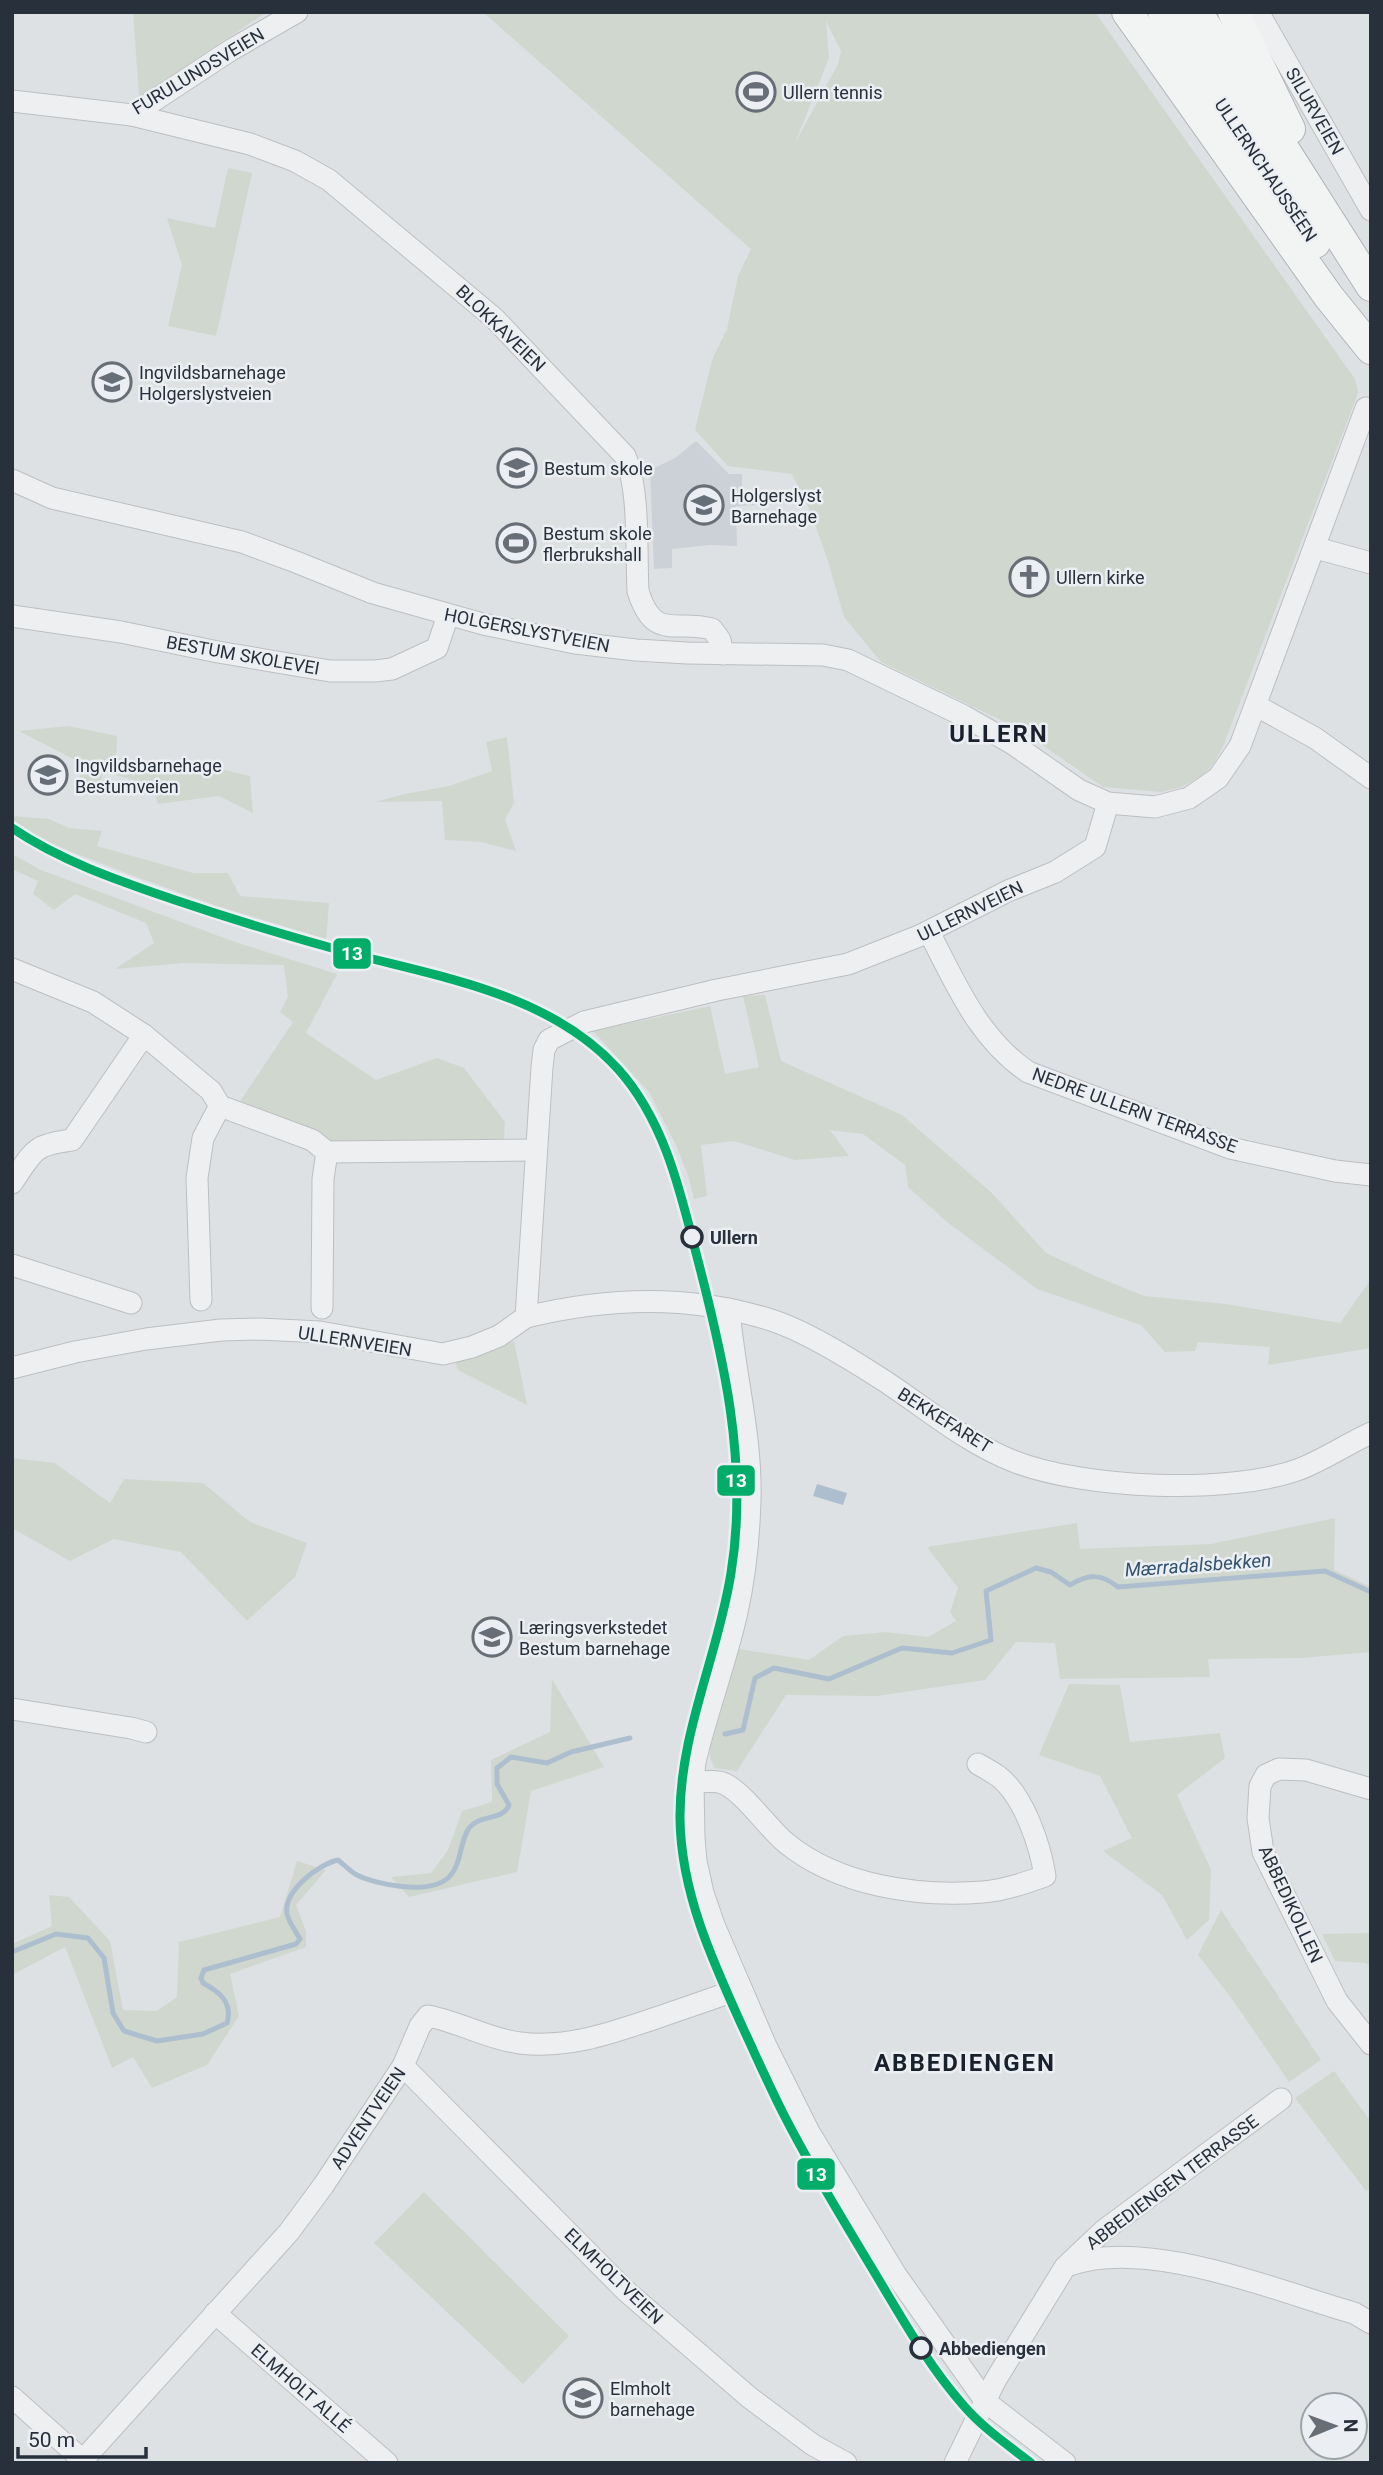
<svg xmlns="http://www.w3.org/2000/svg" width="1383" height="2475" font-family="Roboto,sans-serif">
	<rect width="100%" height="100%" fill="#dee1e4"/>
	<path fill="#ccd1d7" d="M 696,441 L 729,474 L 742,474 L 742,492 L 748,493 L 748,498 L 771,498 L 772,492 L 800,492 L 800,503 L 736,506 L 737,546 L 710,545 L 672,549 L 672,568 L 654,569 L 650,470 L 675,458 Z"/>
	<g fill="#d0d7cf" fill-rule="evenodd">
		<path d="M 133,12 L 267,12 L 139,97 Z"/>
		<path d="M 483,12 L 1094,12 L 1097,15 L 1355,379 L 1358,392 L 1355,401 L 1224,744 L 1214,763 L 1204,774 L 1182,787 L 1161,792 L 1103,787 L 1019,729 L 881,662 L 844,617 L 827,558 L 809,508 L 792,474 L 728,466 L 695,430 L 712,360 L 727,329 L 738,276 L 751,249 ZM 826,21 L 841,51 L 838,64 L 795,143 L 829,58 Z"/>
		<path d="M 228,168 L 252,173 L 216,336 L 168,326 L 182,265 L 167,218 L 215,228 Z"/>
		<path d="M 68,726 L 117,736 L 116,757 L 154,771 L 188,761 L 250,776 L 253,813 L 219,796 L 158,804 L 152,785 L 104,772 L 95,794 L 79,792 L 81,763 L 19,731 Z"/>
		<path d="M 507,737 L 514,803 L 505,819 L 516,851 L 481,842 L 445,840 L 442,801 L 375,802 L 405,794 L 449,786 L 492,771 L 486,742 Z"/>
		<path d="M 12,816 L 49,819 L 69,828 L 102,831 L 97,846 L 193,873 L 228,873 L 240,896 L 329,903 L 326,939 L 217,906 L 142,879 L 51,844 L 12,820 Z"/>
		<path d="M 12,854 L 41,870 L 235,942 L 337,974 L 306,1033 L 376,1080 L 437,1058 L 464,1068 L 505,1122 L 504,1140 L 347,1147 L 237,1106 L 293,1022 L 280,1012 L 288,997 L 284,965 L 185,963 L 115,969 L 154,943 L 146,923 L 75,894 L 54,910 L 33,894 L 38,881 L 12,869 Z"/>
		<path d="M 765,995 L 781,1061 L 902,1115 L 992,1193 L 1046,1253 L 1095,1276 L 1144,1296 L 1226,1304 L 1340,1323 L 1371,1279 L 1371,1348 L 1268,1365 L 1270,1347 L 1198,1342 L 1195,1351 L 1165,1352 L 1141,1325 L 1037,1289 L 947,1222 L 908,1187 L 905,1165 L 863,1134 L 830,1130 L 849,1156 L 795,1160 L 734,1141 L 701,1145 L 707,1196 L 694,1199 L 689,1178 L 676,1145 L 649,1092 L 593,1031 L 710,1006 L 725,1074 L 759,1067 L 743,996 Z"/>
		<path d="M 514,1341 L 527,1405 L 458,1370 L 455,1362 Z"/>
		<path d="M 12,1458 L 55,1463 L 110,1503 L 124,1479 L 203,1483 L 250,1522 L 307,1543 L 295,1577 L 247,1621 L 181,1552 L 114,1539 L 70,1561 L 12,1528 Z"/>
		<path d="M 1335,1518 L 1334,1570 L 1371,1587 L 1371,1652 L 1302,1658 L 1208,1659 L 1210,1677 L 1060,1679 L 1055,1643 L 1016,1642 L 985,1680 L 877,1696 L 786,1695 L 737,1771 L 715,1768 L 710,1758 L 710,1749 L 739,1649 L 809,1660 L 843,1636 L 886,1632 L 928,1637 L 956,1621 L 950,1612 L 958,1588 L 927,1547 L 1077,1523 L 1080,1549 L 1211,1544 Z"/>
		<path d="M 552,1679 L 604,1767 L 531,1791 L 517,1872 L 409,1897 L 391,1877 L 431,1873 L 448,1850 L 462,1811 L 492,1802 L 491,1760 L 550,1732 Z"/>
		<path d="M 1069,1684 L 1120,1685 L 1130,1742 L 1220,1733 L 1225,1758 L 1177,1795 L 1211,1870 L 1209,1920 L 1187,1940 L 1162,1895 L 1103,1851 L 1132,1838 L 1100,1776 L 1039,1755 Z"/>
		<path d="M 297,1861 L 326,1870 L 296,1905 L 306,1931 L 306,1947 L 230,1974 L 239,2016 L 207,2065 L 152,2088 L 133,2057 L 112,2068 L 65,1947 L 12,1975 L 12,1944 L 52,1926 L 49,1895 L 69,1897 L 110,1941 L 123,2010 L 157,2011 L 177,1997 L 179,1942 L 280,1917 Z"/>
		<path d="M 1221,1910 L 1321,2060 L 1289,2082 L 1232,1999 L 1198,1955 Z"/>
		<path d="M 1371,1933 L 1371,1966 L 1365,1963 L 1335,1961 L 1322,1934 Z"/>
		<path d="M 1334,2071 L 1371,2122 L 1371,2188 L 1366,2191 L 1295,2098 Z"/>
		<path d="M 424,2192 L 569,2336 L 523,2384 L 374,2243 Z"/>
	</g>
	<path fill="#adbfce" d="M 817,1484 L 847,1493 L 843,1505 L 813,1496 Z"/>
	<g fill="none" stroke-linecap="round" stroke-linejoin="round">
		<g stroke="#adbfce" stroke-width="5">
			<path d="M 725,1734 L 743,1730 L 755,1678 L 774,1668 L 829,1679 L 902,1648 L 952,1653 L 991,1640 L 986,1591 L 1036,1568 L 1051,1572 L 1070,1585 C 1089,1574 1100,1573 1118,1587 L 1325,1571 L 1371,1592"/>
			<path d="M 12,1952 L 56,1934 L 88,1938 L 104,1958 L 113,2013 L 124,2031 L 157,2041 L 203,2034 L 227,2023 C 233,2003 220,1992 203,1983 L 201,1978 L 204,1970 L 296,1944 L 300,1939 C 296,1932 289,1922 287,1914 C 283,1891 319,1864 338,1860 C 343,1864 349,1870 355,1874 C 375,1885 429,1895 448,1878 C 462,1865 459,1843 469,1828 C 480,1814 503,1821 509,1805 L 497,1784 L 497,1768 L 511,1757 L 547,1763 L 571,1752 L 630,1738"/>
		</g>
		<g stroke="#bcbfc2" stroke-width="23">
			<g id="minor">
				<path d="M 1258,12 L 1371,210"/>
				<path d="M 12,101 L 132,115 L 231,50 L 297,12"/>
				<path d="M 132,115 L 250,144 L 295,161 L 329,180 L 494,318 L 625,456 C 640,490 636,553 638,591 C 654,642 675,619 712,629 L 720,640 L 723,654"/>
				<path d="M 12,480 L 52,498 L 242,542 L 296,562 L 373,593 L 483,624 L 575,643 L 636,650 L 687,653 L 823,655 L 848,660 L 964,716 L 1013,744 L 1079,790 L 1108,803 L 1155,807 L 1189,798 L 1218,778 L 1240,746 L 1366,408"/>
				<path d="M 1316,548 L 1371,563"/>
				<path d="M 12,616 L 121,632 L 218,652 L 330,671 L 375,671 L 392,669 L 437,648 L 448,615"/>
				<path d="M 1257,706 L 1315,738 L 1371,778"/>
				<path d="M 929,932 C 956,984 978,1038 1028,1072 L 1230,1148 L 1335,1171 L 1371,1175"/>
				<path d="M 12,969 L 93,1002 L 144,1035 L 211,1091 L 220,1106"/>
				<path d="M 220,1106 L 312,1140 L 327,1152 L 536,1150"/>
				<path d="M 12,1183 C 34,1151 32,1145 72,1140 L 144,1035"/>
				<path d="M 12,1265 L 131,1303"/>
				<path d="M 201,1300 L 197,1178 L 203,1138 L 220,1106"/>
				<path d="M 322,1308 L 323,1179 L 327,1152"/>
				<path d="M 729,1309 C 734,1373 752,1435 750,1500 C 749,1537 745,1576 737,1612 C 726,1662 707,1711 695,1762 L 693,1782 L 694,1838 L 696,1861 L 703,1893 L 714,1925 L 766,2046 L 809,2132 L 896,2275 L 986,2402 L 1065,2463"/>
				<path d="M 526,1317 C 608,1297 690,1294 771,1320 C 806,1331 852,1360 883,1380 C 926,1408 965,1442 1013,1461 C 1083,1489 1230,1495 1300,1469 C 1325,1459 1347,1444 1371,1433"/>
				<path d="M 12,1368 L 75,1352 L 146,1339 L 221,1330 L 260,1329 L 320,1332 L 443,1354 L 472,1347 L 499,1336 L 526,1317 L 542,1067 L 544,1050 L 549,1040 L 584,1022 L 717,990 L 848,964 L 919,936 L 1008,891 L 1055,872 L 1095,847 L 1108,803"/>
				<path d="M 12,1709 L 131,1728 L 146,1732"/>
				<path d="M 693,1782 C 702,1782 717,1780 725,1784 C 745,1794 767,1827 786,1843 C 839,1886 917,1897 983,1892 C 1005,1890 1025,1883 1045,1876 C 1040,1845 1024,1796 998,1776 C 992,1772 985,1768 978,1764"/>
				<path d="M 1371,1789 L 1306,1770 L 1279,1769 L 1266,1775 L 1260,1786 L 1258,1818 L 1263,1852 L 1337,2001 L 1371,2044"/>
				<path d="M 403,2066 L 626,2291 L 750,2398 L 813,2445 L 846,2463"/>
				<path d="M 1070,2265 C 1147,2237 1276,2291 1354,2313 L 1371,2323"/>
				<path d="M 215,2313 L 387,2463"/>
				<path d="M 12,2397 L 86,2463"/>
				<path d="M 83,2460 L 289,2232 L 323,2186 L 403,2066 L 420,2026 L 428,2016 C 460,2022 488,2039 520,2043 C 568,2049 611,2033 656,2018 C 684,2008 713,1999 741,1988"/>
				<path d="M 955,2463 L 995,2381 L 1065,2267 L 1103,2231 L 1281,2099"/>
			</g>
		</g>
		<g stroke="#b0b4b8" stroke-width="32">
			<g id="highway">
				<path d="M 1127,12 L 1329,297 L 1371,349"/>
				<path d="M 1163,12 L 1315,243"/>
				<path d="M 1197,12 L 1371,286"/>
				<path d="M 1233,12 L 1290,129"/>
			</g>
		</g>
		<use href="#minor" stroke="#eeeff0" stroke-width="21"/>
		<use href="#highway" stroke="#f2f4f4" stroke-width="30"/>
		<g stroke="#ebeff3" stroke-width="14">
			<path id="tram-1" d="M 12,828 C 61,861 117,880 172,899 C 234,920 298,939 361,956 C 451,979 553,997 618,1069 C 663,1119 679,1186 695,1249 C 723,1355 749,1463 731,1573 C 718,1656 679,1734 680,1819 C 681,1893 713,1962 743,2028 C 757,2058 770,2088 785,2117 C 810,2166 839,2213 867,2260 C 897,2309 925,2362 964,2406 C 983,2428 1008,2445 1031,2463"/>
		</g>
		<use href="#tram-1" stroke="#02ac69" stroke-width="9"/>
	</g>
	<defs>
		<g id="stadium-ring" transform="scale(2.0125)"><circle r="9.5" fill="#ebeff3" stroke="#676e76" stroke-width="1.5"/><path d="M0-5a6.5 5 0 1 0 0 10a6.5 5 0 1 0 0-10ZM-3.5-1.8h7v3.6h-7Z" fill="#676e76"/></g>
		<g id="school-ring" transform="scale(2.0125)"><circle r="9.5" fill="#ebeff3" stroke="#676e76" stroke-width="1.5"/><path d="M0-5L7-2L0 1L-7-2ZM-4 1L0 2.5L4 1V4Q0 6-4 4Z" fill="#676e76"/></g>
		<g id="church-ring" transform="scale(2.0125)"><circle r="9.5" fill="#ebeff3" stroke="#676e76" stroke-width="1.5"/><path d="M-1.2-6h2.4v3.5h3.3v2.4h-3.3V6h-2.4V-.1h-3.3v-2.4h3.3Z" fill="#676e76"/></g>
	</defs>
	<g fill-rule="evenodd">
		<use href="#stadium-ring" x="756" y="92"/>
		<use href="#school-ring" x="112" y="382"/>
		<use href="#school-ring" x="517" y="468"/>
		<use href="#school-ring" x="704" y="505"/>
		<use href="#stadium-ring" x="516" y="543"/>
		<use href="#church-ring" x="1029" y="577"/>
		<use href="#school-ring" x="48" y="775"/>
		<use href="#school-ring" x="492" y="1637"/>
		<use href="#school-ring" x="583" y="2398"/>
	</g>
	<g fill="#ebeff3" stroke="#27303b" stroke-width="3.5">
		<circle cx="692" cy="1237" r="10"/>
		<circle cx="921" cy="2348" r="10"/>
	</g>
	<g text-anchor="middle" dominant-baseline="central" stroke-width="5" stroke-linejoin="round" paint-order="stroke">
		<g font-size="18" fill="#27303b" stroke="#ebeff3">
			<text transform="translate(198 71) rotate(-31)">FURULUNDSVEIEN</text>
			<text transform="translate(1315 111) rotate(60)">SILURVEIEN</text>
			<text transform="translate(1266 170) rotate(56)">ULLERNCHAUSSÉEN</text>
			<text transform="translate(501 328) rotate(44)">BLOKKAVEIEN</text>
			<text transform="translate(527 630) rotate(11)">HOLGERSLYSTVEIEN</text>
			<text transform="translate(243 655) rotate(10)">BESTUM SKOLEVEI</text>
			<text transform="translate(970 911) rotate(-26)">ULLERNVEIEN</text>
			<text transform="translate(1135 1110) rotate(20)">NEDRE ULLERN TERRASSE</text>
			<text transform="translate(355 1341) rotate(9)">ULLERNVEIEN</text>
			<text transform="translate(945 1420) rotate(32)">BEKKEFARET</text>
			<text transform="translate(1291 1904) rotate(65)">ABBEDIKOLLEN</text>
			<text transform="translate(368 2118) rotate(-56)">ADVENTVEIEN</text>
			<text transform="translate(1172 2182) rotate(-37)">ABBEDIENGEN TERRASSE</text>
			<text transform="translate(614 2276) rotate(44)">ELMHOLTVEIEN</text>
			<text transform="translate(301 2388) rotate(41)">ELMHOLT ALLÉ</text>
		</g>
		<g font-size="18" fill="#27303b" stroke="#ebeff3" text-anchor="start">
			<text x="783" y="92">Ullern tennis</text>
			<text x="139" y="372">Ingvildsbarnehage<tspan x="139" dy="21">Holgerslystveien</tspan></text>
			<text x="544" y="468">Bestum skole</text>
			<text x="731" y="495">Holgerslyst<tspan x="731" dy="21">Barnehage</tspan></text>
			<text x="543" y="533">Bestum skole<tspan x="543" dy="21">flerbrukshall</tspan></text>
			<text x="1056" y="577">Ullern kirke</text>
			<text x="75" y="765">Ingvildsbarnehage<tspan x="75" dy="21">Bestumveien</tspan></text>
			<text x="519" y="1627">Læringsverkstedet<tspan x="519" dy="21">Bestum barnehage</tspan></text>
			<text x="610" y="2388">Elmholt<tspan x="610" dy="21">barnehage</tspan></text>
		</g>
		<g font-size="18" font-weight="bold" fill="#27303b" stroke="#ebeff3" text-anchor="start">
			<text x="710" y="1237">Ullern</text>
			<text x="939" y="2348">Abbediengen</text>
		</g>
		<g font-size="19" font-style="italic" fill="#33526d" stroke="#ebeff3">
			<text transform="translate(1198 1565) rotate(-4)">Mærradalsbekken</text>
		</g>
		<g font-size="24" font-weight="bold" letter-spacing="2" fill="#19212c" stroke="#ebeff3">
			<text x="999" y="734">ULLERN</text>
			<text x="965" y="2063">ABBEDIENGEN</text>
		</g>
	</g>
	<g stroke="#ebeff3" stroke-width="2.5">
		<rect x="332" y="937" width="40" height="33" rx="7" fill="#02ac69"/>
		<rect x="716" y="1464" width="40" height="33" rx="7" fill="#02ac69"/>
		<rect x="796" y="2157" width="40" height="34" rx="7" fill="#02ac69"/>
	</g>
	<g font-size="19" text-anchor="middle" font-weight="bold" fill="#fff">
		<text x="352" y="960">13</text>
		<text x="736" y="1487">13</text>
		<text x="816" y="2181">13</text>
	</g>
	<rect width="1383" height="2475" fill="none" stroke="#27303b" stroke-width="28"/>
	<g transform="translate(1334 2426) rotate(89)"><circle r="33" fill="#ebeff3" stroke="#9da3a9" stroke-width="2"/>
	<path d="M0-5L12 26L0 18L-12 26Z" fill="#676e76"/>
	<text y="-10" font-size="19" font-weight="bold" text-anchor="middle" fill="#27303b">N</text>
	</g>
	<path d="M18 2447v10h128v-10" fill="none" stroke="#27303b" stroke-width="3.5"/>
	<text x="28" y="2447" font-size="21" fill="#27303b" stroke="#ebeff3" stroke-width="5" paint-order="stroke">50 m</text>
</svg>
